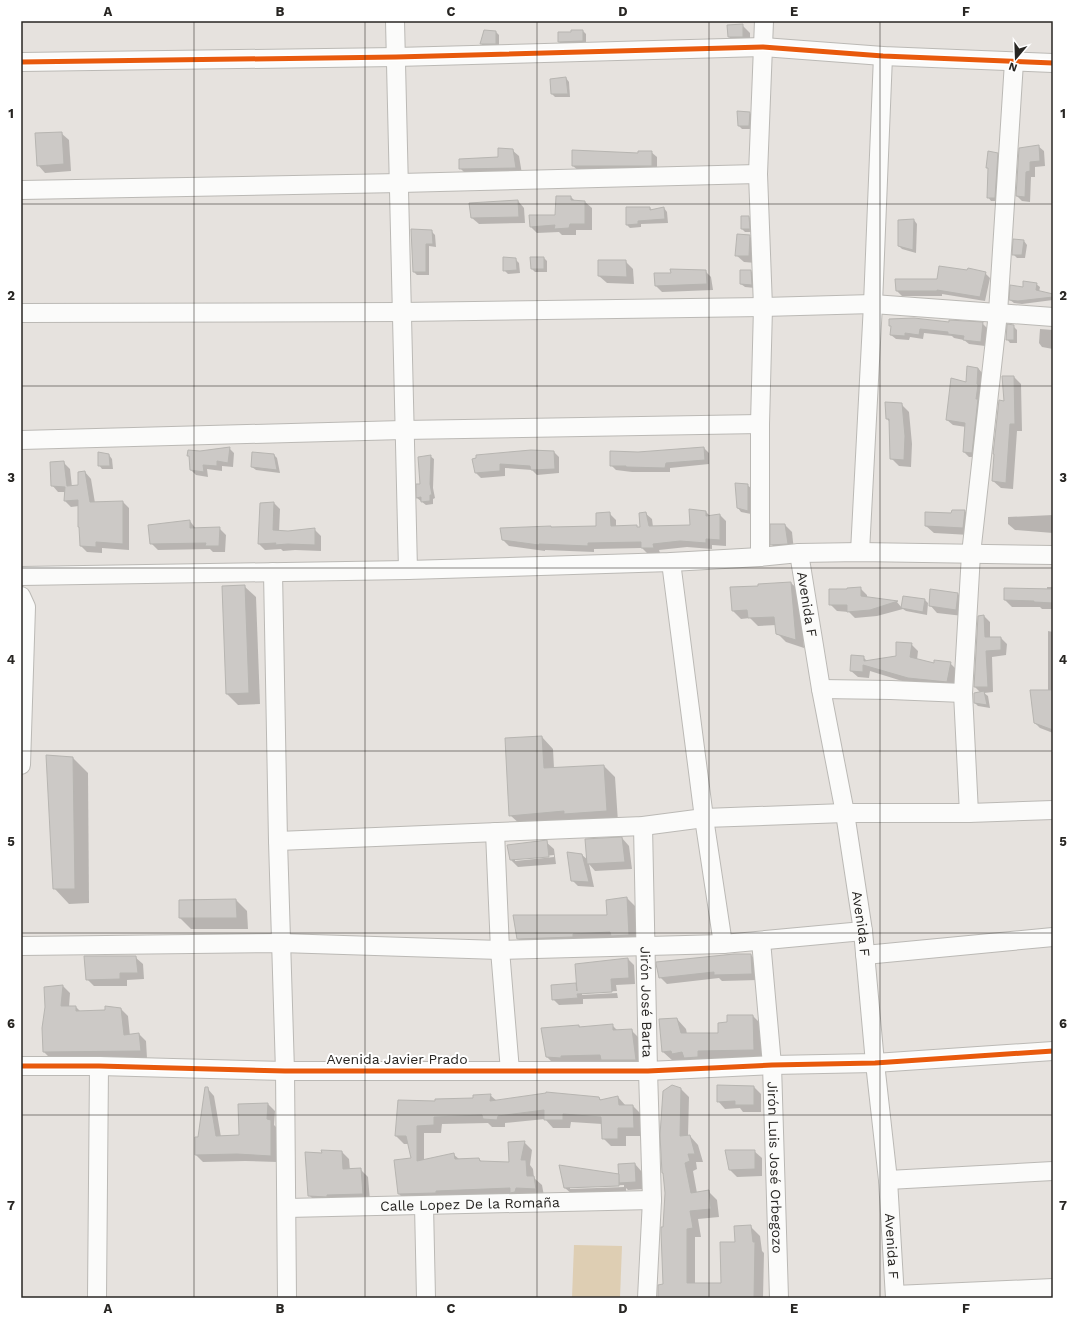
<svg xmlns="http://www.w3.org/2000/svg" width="1074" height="1319" font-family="'Work Sans',sans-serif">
	<rect width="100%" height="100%" fill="#e6e2de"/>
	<path fill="#deceb3" d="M 574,1245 L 622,1246 L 620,1298 L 572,1298 Z"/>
	<g fill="#0003" fill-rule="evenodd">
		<path d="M 742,25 L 750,33 L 750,44 L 736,44 L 729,37 L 728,26 Z"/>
		<path d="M 583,31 L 586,34 L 586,44 L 562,45 L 559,42 L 572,33 Z"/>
		<path d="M 496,32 L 499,35 L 499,47 L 485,47 L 481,44 Z"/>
		<path d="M 566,78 L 569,82 L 570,97 L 555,97 L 552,94 Z"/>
		<path d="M 750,113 L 753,116 L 752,129 L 742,129 L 739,126 Z"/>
		<path d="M 61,133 L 69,140 L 71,171 L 45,173 L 38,165 Z"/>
		<path d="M 1038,146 L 1044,151 L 1045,166 L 1035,167 L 1035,177 L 1031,177 L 1030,202 L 1022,201 L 1017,196 L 1020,149 Z"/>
		<path d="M 512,150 L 519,156 L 522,174 L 467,175 L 460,168 L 500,157 Z"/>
		<path d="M 651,152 L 657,157 L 657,171 L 579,171 L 573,166 Z"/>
		<path d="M 997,154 L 1001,157 L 998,201 L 991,201 L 988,197 L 989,170 L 987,167 Z"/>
		<path d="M 571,197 L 575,201 L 585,202 L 592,208 L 592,230 L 576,230 L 576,235 L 562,235 L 559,232 L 537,233 L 531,227 L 556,216 Z"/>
		<path d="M 518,201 L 524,208 L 525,223 L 479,224 L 472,218 Z"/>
		<path d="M 650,208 L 652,210 L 664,208 L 667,212 L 668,223 L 641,224 L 641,227 L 630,228 L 627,225 Z"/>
		<path d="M 742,217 L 749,217 L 752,220 L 753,232 L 745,232 L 742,229 Z"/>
		<path d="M 914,220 L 917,224 L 916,253 L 902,249 L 899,246 Z"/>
		<path d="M 431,231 L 435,235 L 436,247 L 429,246 L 429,275 L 417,275 L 414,272 Z"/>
		<path d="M 749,236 L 757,243 L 756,263 L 744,262 L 736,255 Z"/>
		<path d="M 1024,241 L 1027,245 L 1025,258 L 1017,258 L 1013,254 Z"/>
		<path d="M 544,258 L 547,261 L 547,272 L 535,272 L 532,269 Z"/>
		<path d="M 515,259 L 519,263 L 520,273 L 508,274 L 504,270 Z"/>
		<path d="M 625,261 L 633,269 L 634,284 L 607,283 L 599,276 Z"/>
		<path d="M 705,271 L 711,277 L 713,290 L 662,292 L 656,286 Z"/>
		<path d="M 751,271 L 754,275 L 755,288 L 745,287 L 741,284 Z"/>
		<path d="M 985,273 L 990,278 L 985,301 L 942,294 L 942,296 L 902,296 L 897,291 L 938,280 Z"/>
		<path d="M 1036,284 L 1040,287 L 1039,292 L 1053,295 L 1053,300 L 1022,304 L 1014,303 L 1010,300 L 1024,289 Z"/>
		<path d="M 950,323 L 982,323 L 987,328 L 985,346 L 969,344 L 964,340 L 954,338 L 952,336 L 924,333 L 923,339 L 910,337 L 909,340 L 896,339 L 891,335 L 892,328 L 890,325 Z"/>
		<path d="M 1014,327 L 1017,330 L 1017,343 L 1010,343 L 1007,339 Z"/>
		<path d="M 1040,329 L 1053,330 L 1053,349 L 1042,347 L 1039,343 Z"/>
		<path d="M 968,367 L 978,368 L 983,374 L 977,457 L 969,457 L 964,452 L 966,427 L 953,425 L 947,420 L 967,383 Z"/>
		<path d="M 1003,377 L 1014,377 L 1021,384 L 1022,431 L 1017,431 L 1013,489 L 1001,488 L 993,481 L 1005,402 Z"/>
		<path d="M 901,404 L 909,412 L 912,444 L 911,467 L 899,466 L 891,458 L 890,422 L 887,419 Z"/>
		<path d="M 229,448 L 234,453 L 233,467 L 222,466 L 222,471 L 207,469 L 208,477 L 196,475 L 191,470 L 190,457 L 188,455 L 200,452 Z"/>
		<path d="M 704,448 L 709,453 L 709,464 L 670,468 L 670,472 L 632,472 L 616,470 L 611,465 L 638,453 Z"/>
		<path d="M 554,452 L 559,457 L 559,473 L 537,475 L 532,470 L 505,468 L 505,476 L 481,478 L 476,473 L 473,460 Z"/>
		<path d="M 109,455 L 112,459 L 113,469 L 102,469 L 99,465 Z"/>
		<path d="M 274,455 L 277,458 L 280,473 L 256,470 L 252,467 Z"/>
		<path d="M 430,456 L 434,459 L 433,488 L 435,498 L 433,499 L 433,504 L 426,505 L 417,498 Z"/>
		<path d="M 63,462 L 70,469 L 72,487 L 79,486 L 85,472 L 91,479 L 95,503 L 123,502 L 129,508 L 129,550 L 102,548 L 102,553 L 87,552 L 81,546 L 79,506 L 71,507 L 65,501 L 66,492 L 58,492 L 52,485 Z"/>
		<path d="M 747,485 L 751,488 L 751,514 L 741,512 L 738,508 Z"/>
		<path d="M 274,503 L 280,509 L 279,532 L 314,529 L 321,536 L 321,551 L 295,550 L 283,551 L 281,549 L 265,550 L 259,544 Z"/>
		<path d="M 705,511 L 710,516 L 720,515 L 726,521 L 726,546 L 712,545 L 712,549 L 687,547 L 659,550 L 660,553 L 648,554 L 642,548 L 594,549 L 594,552 L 545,550 L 545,551 L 509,546 L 503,540 L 551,528 L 597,527 L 609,513 L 616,520 L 616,527 L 641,528 L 645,513 L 652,519 L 653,527 L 691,526 Z"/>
		<path d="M 953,511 L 965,511 L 972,519 L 970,535 L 934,533 L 926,526 L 952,514 Z"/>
		<path d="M 1053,515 L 1053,533 L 1015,530 L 1008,524 L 1008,517 Z"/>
		<path d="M 190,521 L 196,529 L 219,528 L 226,535 L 225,552 L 213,552 L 210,549 L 158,550 L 151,543 Z"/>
		<path d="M 772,525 L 785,525 L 792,532 L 794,551 L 779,552 L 772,545 Z"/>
		<path d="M 791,583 L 800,591 L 804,648 L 786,642 L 777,633 L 776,625 L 758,626 L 750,618 L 741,619 L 733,611 L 760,587 Z"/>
		<path d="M 244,586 L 256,597 L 260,704 L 238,705 L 227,694 Z"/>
		<path d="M 1047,587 L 1053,587 L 1053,609 L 1042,609 L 1040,607 L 1012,607 L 1005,600 L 1047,590 Z"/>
		<path d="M 860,588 L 867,595 L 867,598 L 897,602 L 902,608 L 925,600 L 928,603 L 927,615 L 906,611 L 903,609 L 877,616 L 855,618 L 849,612 L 837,611 L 830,604 Z"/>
		<path d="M 958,594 L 965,601 L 963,616 L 937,613 L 930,605 Z"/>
		<path d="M 984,616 L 990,622 L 990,638 L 1001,638 L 1007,644 L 1006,655 L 992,657 L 993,692 L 984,693 L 988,696 L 990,708 L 978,706 L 975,703 L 981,693 L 975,687 Z"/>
		<path d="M 1048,631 L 1053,632 L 1053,733 L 1040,728 L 1035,723 L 1048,691 Z"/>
		<path d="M 911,644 L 918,651 L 917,660 L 935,664 L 950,663 L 957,670 L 953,688 L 915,685 L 870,671 L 869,678 L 858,677 L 851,671 L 863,657 L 867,661 L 897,657 Z"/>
		<path d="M 542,737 L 553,749 L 554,768 L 604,766 L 615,777 L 618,822 L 522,826 L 510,815 Z"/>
		<path d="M 73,758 L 88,773 L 89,903 L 69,904 L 54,888 Z"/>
		<path d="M 622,838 L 629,846 L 632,869 L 595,871 L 589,864 L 594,887 L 578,886 L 572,880 L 582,855 L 588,860 Z"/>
		<path d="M 546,842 L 554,849 L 556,864 L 518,867 L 511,860 ZM 554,855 L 554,857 L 515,861 L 515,859 Z"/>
		<path d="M 627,898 L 636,907 L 638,943 L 527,948 L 518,939 L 609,916 Z"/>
		<path d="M 236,900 L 247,911 L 248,929 L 191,929 L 180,918 Z"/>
		<path d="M 751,955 L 757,961 L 758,980 L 722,981 L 719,978 L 667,984 L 660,977 Z"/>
		<path d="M 135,957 L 143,964 L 144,979 L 127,980 L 127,986 L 94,986 L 87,979 Z"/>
		<path d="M 628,959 L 634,965 L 635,984 L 616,985 L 617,991 L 582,993 L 582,995 L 617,993 L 618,998 L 583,999 L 583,1004 L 559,1005 L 553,999 L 575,984 L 578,987 Z"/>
		<path d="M 63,986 L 70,993 L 69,1007 L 76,1007 L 81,1012 L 121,1009 L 128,1016 L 130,1036 L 139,1034 L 146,1041 L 147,1058 L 51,1059 L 44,1052 Z"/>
		<path d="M 753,1016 L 762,1025 L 763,1059 L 683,1063 L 680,1060 L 673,1061 L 663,1052 L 677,1019 L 686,1029 L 687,1034 L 719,1034 L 728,1023 Z"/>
		<path d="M 612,1025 L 618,1031 L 631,1030 L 639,1038 L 642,1067 L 609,1067 L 603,1062 L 568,1063 L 554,1064 L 547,1057 L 542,1029 L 579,1026 L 581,1028 Z"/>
		<path d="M 754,1087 L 761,1094 L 761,1112 L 743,1112 L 740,1108 L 725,1109 L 718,1101 Z"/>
		<path d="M 207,1088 L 214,1096 L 221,1137 L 240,1136 L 268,1104 L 275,1111 L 274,1125 L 277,1128 L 277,1162 L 245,1161 L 203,1162 L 196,1155 Z"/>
		<path d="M 680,1088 L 689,1097 L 688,1136 L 690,1136 L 698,1145 L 703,1162 L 696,1162 L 697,1169 L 693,1171 L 697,1193 L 709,1192 L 717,1200 L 719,1217 L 698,1219 L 701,1237 L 695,1237 L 695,1284 L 704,1298 L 658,1298 L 659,1286 L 664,1285 L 663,1229 Z"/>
		<path d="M 490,1095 L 497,1101 L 599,1098 L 602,1101 L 618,1097 L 626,1106 L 633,1106 L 641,1114 L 642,1136 L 626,1136 L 626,1146 L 611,1146 L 603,1138 L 602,1124 L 571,1122 L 570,1128 L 553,1128 L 545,1119 L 505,1123 L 505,1127 L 492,1127 L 488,1123 L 442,1124 L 441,1133 L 424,1133 L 424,1161 L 453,1154 L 459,1159 L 479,1159 L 482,1162 L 510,1163 L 524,1142 L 532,1150 L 530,1165 L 533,1169 L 534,1178 L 542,1185 L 544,1196 L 407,1202 L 399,1194 L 412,1159 L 409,1144 L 404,1144 L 396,1136 L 436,1102 L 474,1099 Z"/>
		<path d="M 754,1151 L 762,1158 L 762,1176 L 737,1177 L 730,1170 Z"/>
		<path d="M 342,1152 L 349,1159 L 350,1170 L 360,1169 L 368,1177 L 370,1201 L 317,1203 L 309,1195 L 323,1154 Z"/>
		<path d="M 635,1164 L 642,1172 L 643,1189 L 628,1190 L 626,1188 L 626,1193 L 573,1195 L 565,1188 L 620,1175 ZM 624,1185 L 624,1187 L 570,1189 L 570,1187 Z"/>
		<path d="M 750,1226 L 760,1236 L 762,1251 L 764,1253 L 763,1298 L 715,1298 L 722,1284 L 736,1243 Z"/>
	</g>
	<g fill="#ccc9c6" stroke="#b7b5b1">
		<path d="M 743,24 L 743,37 L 728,37 L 727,25 Z"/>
		<path d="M 484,30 L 496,31 L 496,44 L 480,44 Z"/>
		<path d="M 571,30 L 583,30 L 583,41 L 558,42 L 558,32 L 571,32 Z"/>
		<path d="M 566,77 L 568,94 L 551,94 L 550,79 Z"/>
		<path d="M 737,111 L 750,112 L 749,126 L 738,126 Z"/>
		<path d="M 62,132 L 64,164 L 37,166 L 35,133 Z"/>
		<path d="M 1039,145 L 1040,161 L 1030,162 L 1030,171 L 1026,172 L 1025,197 L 1016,196 L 1019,148 Z"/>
		<path d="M 498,148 L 513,149 L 516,168 L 459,169 L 459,159 L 498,157 Z"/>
		<path d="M 572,150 L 638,153 L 638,151 L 652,151 L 652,166 L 572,166 Z"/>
		<path d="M 988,151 L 998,153 L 995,198 L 987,198 L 988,168 L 986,168 Z"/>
		<path d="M 556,196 L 571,196 L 571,200 L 585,201 L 585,224 L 570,224 L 569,228 L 554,229 L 555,225 L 530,227 L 529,215 L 555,215 Z"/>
		<path d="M 518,200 L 519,217 L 471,218 L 469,203 Z"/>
		<path d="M 626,207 L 650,207 L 650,210 L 664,207 L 665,219 L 638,221 L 638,224 L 626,225 Z"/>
		<path d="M 741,216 L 749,216 L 750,229 L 741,229 Z"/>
		<path d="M 914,219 L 913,250 L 898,246 L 898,220 Z"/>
		<path d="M 411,229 L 432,230 L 433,244 L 426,244 L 426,272 L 413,272 Z"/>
		<path d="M 737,234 L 750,235 L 749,256 L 735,256 Z"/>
		<path d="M 1013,239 L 1024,240 L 1022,255 L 1012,255 Z"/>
		<path d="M 503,257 L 516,258 L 517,270 L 503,271 Z"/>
		<path d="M 530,257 L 544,257 L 544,269 L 531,269 Z"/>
		<path d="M 598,260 L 626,260 L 627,277 L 598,276 Z"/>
		<path d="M 939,266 L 967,270 L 968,268 L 986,272 L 980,297 L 937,290 L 937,291 L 896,291 L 895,279 L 937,279 Z"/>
		<path d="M 670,269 L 706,270 L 707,284 L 655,286 L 654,273 L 671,273 Z"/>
		<path d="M 740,270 L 751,270 L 752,285 L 740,284 Z"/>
		<path d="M 1023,281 L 1037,283 L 1036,290 L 1053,294 L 1053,297 L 1018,301 L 1009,300 L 1010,285 L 1023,287 Z"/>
		<path d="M 914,318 L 949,322 L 949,320 L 983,322 L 981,342 L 963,340 L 964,336 L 948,334 L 948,332 L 920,329 L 919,335 L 905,333 L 905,336 L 890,335 L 891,326 L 889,326 L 889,319 Z"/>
		<path d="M 1007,324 L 1014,325 L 1014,340 L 1006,340 Z"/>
		<path d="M 967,366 L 978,368 L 977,384 L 978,385 L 976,399 L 978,399 L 972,453 L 963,452 L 965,423 L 946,420 L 951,378 L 966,382 Z"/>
		<path d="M 1002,376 L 1014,376 L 1015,424 L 1010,424 L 1006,483 L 992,481 L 994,454 L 993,454 L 999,400 L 1004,401 Z"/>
		<path d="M 885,402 L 902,403 L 905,436 L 904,460 L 890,459 L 889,419 L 886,419 Z"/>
		<path d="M 230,447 L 228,463 L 217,461 L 217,466 L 203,465 L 204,472 L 190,470 L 189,456 L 187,456 L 188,450 L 200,451 Z"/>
		<path d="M 704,447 L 705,460 L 666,463 L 665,468 L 626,467 L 626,466 L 610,466 L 610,451 L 638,452 Z"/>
		<path d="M 531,450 L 554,451 L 555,469 L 531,470 L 530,466 L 500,464 L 500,471 L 475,473 L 472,459 L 476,458 L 476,455 Z"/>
		<path d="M 98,452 L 109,454 L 110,466 L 98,466 Z"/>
		<path d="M 252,452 L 274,454 L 277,470 L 251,467 Z"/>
		<path d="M 431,455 L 430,484 L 432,495 L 430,495 L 430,501 L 421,502 L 421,497 L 416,498 L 416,484 L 420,484 L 418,457 Z"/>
		<path d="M 64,461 L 67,486 L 78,485 L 78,472 L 85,471 L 90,502 L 123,501 L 123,544 L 96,542 L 96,547 L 80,546 L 79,527 L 78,527 L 78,500 L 64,501 L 65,487 L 51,486 L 50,462 Z"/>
		<path d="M 735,483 L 748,484 L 748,511 L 737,508 Z"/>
		<path d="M 274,502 L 273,530 L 288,531 L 315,528 L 315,545 L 288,544 L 275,545 L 276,543 L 258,544 L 260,503 Z"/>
		<path d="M 689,509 L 706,511 L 706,516 L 720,514 L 720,540 L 706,539 L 706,543 L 680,541 L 653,544 L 654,548 L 641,548 L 641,542 L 588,543 L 588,546 L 539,544 L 539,545 L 502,540 L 500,528 L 551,526 L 551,527 L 596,526 L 596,513 L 610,512 L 611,526 L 637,525 L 637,527 L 640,527 L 639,513 L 646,512 L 649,526 L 690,525 Z"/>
		<path d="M 952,510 L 965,510 L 963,528 L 925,526 L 925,512 L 951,513 Z"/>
		<path d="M 190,520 L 190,528 L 220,527 L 219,546 L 205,546 L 206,543 L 150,544 L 148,525 Z"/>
		<path d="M 770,524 L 785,524 L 788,544 L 770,545 Z"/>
		<path d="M 791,582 L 796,640 L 776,634 L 774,617 L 748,618 L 747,610 L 732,611 L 730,587 L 758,586 L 758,584 Z"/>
		<path d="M 245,585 L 249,693 L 226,694 L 222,586 Z"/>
		<path d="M 861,587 L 861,596 L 898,601 L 870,610 L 847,612 L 847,605 L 829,605 L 829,589 L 847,589 L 847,588 Z"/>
		<path d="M 1004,588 L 1053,589 L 1053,603 L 1034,602 L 1034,601 L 1004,600 Z"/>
		<path d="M 930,589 L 958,593 L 956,610 L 929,606 Z"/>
		<path d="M 903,596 L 925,599 L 923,612 L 901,608 Z"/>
		<path d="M 984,615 L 985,637 L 1001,637 L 1001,650 L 986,651 L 988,687 L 974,687 L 978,616 Z"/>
		<path d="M 896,642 L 912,643 L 910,657 L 934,663 L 934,660 L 951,662 L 947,682 L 908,678 L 863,665 L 863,672 L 850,671 L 851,655 L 864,656 L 864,661 L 896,656 Z"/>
		<path d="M 1030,690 L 1053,690 L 1053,730 L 1034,723 Z"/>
		<path d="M 984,691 L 987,705 L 974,703 L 974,693 Z"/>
		<path d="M 542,736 L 544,768 L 604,765 L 607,811 L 564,814 L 564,811 L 509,816 L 505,738 Z"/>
		<path d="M 46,755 L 73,757 L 75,889 L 53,889 Z"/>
		<path d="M 620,837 L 622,837 L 625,862 L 587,864 L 585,839 Z"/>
		<path d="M 547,840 L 549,857 L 510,860 L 507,845 Z"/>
		<path d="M 567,852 L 582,854 L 589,882 L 571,881 Z"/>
		<path d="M 627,897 L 629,935 L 611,936 L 610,932 L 573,934 L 573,937 L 517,939 L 513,915 L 607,915 L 606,900 Z"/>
		<path d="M 236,899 L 237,918 L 179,918 L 179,900 Z"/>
		<path d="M 734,954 L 751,954 L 752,974 L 714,975 L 714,972 L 659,978 L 656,964 L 656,962 Z"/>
		<path d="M 84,956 L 136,956 L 138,973 L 120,973 L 120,979 L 86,980 Z"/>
		<path d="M 628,958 L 629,978 L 611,979 L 612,992 L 577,994 L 578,998 L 552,1000 L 551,985 L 576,983 L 577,991 L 575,964 Z"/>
		<path d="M 63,985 L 61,1006 L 76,1006 L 76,1011 L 105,1010 L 105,1006 L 121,1008 L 124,1035 L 139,1033 L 141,1051 L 43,1052 L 42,1028 L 45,1007 L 44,987 Z"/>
		<path d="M 727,1015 L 753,1015 L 754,1050 L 698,1051 L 698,1057 L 684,1058 L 682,1052 L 672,1054 L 671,1051 L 662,1052 L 659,1019 L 677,1018 L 681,1033 L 718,1033 L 718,1023 L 727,1022 Z"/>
		<path d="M 613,1024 L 613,1030 L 632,1029 L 636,1060 L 601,1060 L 600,1055 L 561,1056 L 561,1058 L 546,1057 L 541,1028 L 579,1025 L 579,1027 Z"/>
		<path d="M 672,1085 L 681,1088 L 680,1136 L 690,1135 L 695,1154 L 688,1154 L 690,1161 L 685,1163 L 691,1193 L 709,1190 L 711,1209 L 690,1211 L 693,1228 L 687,1229 L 687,1283 L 721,1283 L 720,1242 L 735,1242 L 734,1226 L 751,1225 L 753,1242 L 755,1242 L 754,1298 L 658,1298 L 658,1285 L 663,1284 L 661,1232 L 661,1227 L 663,1227 L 665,1193 L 663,1173 L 662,1173 L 660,1135 L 663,1091 Z"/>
		<path d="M 717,1085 L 754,1086 L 754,1105 L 735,1105 L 735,1101 L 717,1102 Z"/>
		<path d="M 205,1087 L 208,1087 L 216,1136 L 239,1135 L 238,1104 L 268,1103 L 267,1119 L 271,1120 L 271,1156 L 237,1154 L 195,1155 L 195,1137 L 198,1137 Z"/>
		<path d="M 546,1092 L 599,1097 L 600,1100 L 618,1096 L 619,1105 L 633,1105 L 634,1128 L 618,1128 L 618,1139 L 602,1139 L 601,1117 L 563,1114 L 563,1120 L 544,1120 L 544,1110 L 498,1116 L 497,1120 L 483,1119 L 482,1115 L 434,1117 L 434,1125 L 417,1126 L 417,1161 L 454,1153 L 455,1159 L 479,1158 L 480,1161 L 509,1162 L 508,1142 L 525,1141 L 521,1160 L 526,1160 L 527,1176 L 534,1176 L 536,1189 L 516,1188 L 515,1192 L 510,1193 L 510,1188 L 436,1191 L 436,1193 L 398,1194 L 394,1160 L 411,1158 L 406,1136 L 395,1136 L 398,1100 L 435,1101 L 435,1099 L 473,1098 L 473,1095 L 491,1094 L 490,1101 L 546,1093 Z"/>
		<path d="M 321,1150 L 342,1151 L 343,1169 L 361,1168 L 363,1194 L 327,1195 L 327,1197 L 308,1196 L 305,1152 L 322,1153 Z"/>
		<path d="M 725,1150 L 755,1150 L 755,1169 L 729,1170 Z"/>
		<path d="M 635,1163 L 636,1182 L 619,1183 L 618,1164 Z"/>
		<path d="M 559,1165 L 619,1174 L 619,1186 L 564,1188 Z"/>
	</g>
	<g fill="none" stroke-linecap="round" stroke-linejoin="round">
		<g stroke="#bbb9b5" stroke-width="20">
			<g id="minor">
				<path d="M 395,21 C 401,204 402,387 408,570"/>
				<path d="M 21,62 L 396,57 L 763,47 L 883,56 L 1053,63"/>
				<path d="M 21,190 L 400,183 L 758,174"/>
				<path d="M 21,313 L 402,312 L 763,307 L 873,304 L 1053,317"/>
				<path d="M 21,440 L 403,430 L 760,424"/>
				<path d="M 860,552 L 873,304 L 883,56"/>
				<path id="s1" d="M 799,553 L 821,689 L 845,813 L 863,931 L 875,1063 L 888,1180 L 895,1298"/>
				<path d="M 760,557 L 760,424 L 763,307 L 758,174 L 764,21"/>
				<path d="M 671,562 L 704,818 L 723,944"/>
				<path d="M 273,572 L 278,841 L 285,1071 L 287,1298"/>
				<path d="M 21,576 L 408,570 L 671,562 L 760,557 L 799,553 L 860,552 L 1053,555"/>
				<path d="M 21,596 L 26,607 L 21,765"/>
				<path d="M 821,689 L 891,690 L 963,693"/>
				<path d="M 969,813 L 963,693 L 971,554 L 998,313 L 1014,62"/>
				<path id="s2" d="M 643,826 L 648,1071 L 652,1200 L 647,1298"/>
				<path d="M 495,832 L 500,950 L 510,1071"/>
				<path d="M 278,841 L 643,826 L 704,818 L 845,813 L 969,813 L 1053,810"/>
				<path id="s3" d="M 761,941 L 772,1065 L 779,1298"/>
				<path d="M 21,946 L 281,943 L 500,950 L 723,944 L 863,931"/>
				<path d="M 865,955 L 1053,937"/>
				<path d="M 21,1066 L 99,1066 L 285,1071 L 648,1071 L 772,1065 L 875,1063 L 1053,1051"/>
				<path d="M 888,1180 L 1053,1171"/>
				<path d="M 424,1205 L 426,1298"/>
				<path id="s4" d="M 287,1208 L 652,1200"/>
				<path d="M 895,1295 L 1053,1288"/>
				<path d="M 97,1298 L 99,1066"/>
			</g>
		</g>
		<use href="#minor" stroke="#fbfbfa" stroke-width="18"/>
		<g stroke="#fff" stroke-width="8">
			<g id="cycleway">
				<path d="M 21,62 L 396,57 L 763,47 L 883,56 L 1053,63"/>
				<path d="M 21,1066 L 99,1066 L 285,1071 L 648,1071 L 772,1065 L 875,1063 L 1053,1051"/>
			</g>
		</g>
		<use href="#cycleway" stroke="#e8590c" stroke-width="5"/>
	</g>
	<path fill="none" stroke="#282623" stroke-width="1" stroke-opacity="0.55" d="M 194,21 L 194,1298M 365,21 L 365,1298M 537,21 L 537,1298M 709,21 L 709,1298M 880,21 L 880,1298M 21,204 L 1053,204M 21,386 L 1053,386M 21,568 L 1053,568M 21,751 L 1053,751M 21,933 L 1053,933M 21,1115 L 1053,1115"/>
	<g text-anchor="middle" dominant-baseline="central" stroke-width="4" stroke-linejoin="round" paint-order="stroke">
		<g font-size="14" fill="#282623" stroke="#fff">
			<text stroke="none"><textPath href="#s1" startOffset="52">Avenida F</textPath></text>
			<text stroke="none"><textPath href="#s1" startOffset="376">Avenida F</textPath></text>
			<text stroke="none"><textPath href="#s2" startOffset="176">Jirón José Barta</textPath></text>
			<text x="397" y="1059">Avenida Javier Prado</text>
			<text stroke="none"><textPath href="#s3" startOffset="227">Jirón Luis José Orbegozo</textPath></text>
			<text stroke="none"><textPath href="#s4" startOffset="183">Calle Lopez De la Romaña</textPath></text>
			<text stroke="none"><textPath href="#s1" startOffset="700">Avenida F</textPath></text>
		</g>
	</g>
	<rect width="1074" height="1319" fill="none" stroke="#ffffff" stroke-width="44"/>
	<g transform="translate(1016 58) rotate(199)" stroke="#ffffff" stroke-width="3" paint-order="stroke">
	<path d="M0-3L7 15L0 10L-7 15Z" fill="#282623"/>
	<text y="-6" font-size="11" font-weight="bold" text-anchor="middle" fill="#282623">N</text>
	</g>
	<rect x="22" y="22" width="1030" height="1275" fill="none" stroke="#282623" stroke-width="1.5"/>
	<g font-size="13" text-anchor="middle" font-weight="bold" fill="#282623">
		<text x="108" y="16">A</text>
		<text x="280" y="16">B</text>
		<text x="451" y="16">C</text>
		<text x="623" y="16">D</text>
		<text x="794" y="16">E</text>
		<text x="966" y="16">F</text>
		<text x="11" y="118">1</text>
		<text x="1063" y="118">1</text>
		<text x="11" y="300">2</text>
		<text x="1063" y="300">2</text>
		<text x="11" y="482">3</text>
		<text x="1063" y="482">3</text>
		<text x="11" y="664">4</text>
		<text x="1063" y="664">4</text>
		<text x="11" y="846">5</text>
		<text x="1063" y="846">5</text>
		<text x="11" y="1028">6</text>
		<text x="1063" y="1028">6</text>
		<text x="11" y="1210">7</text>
		<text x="1063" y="1210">7</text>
		<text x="108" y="1313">A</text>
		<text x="280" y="1313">B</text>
		<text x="451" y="1313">C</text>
		<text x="623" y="1313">D</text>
		<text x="794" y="1313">E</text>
		<text x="966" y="1313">F</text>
	</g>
</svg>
